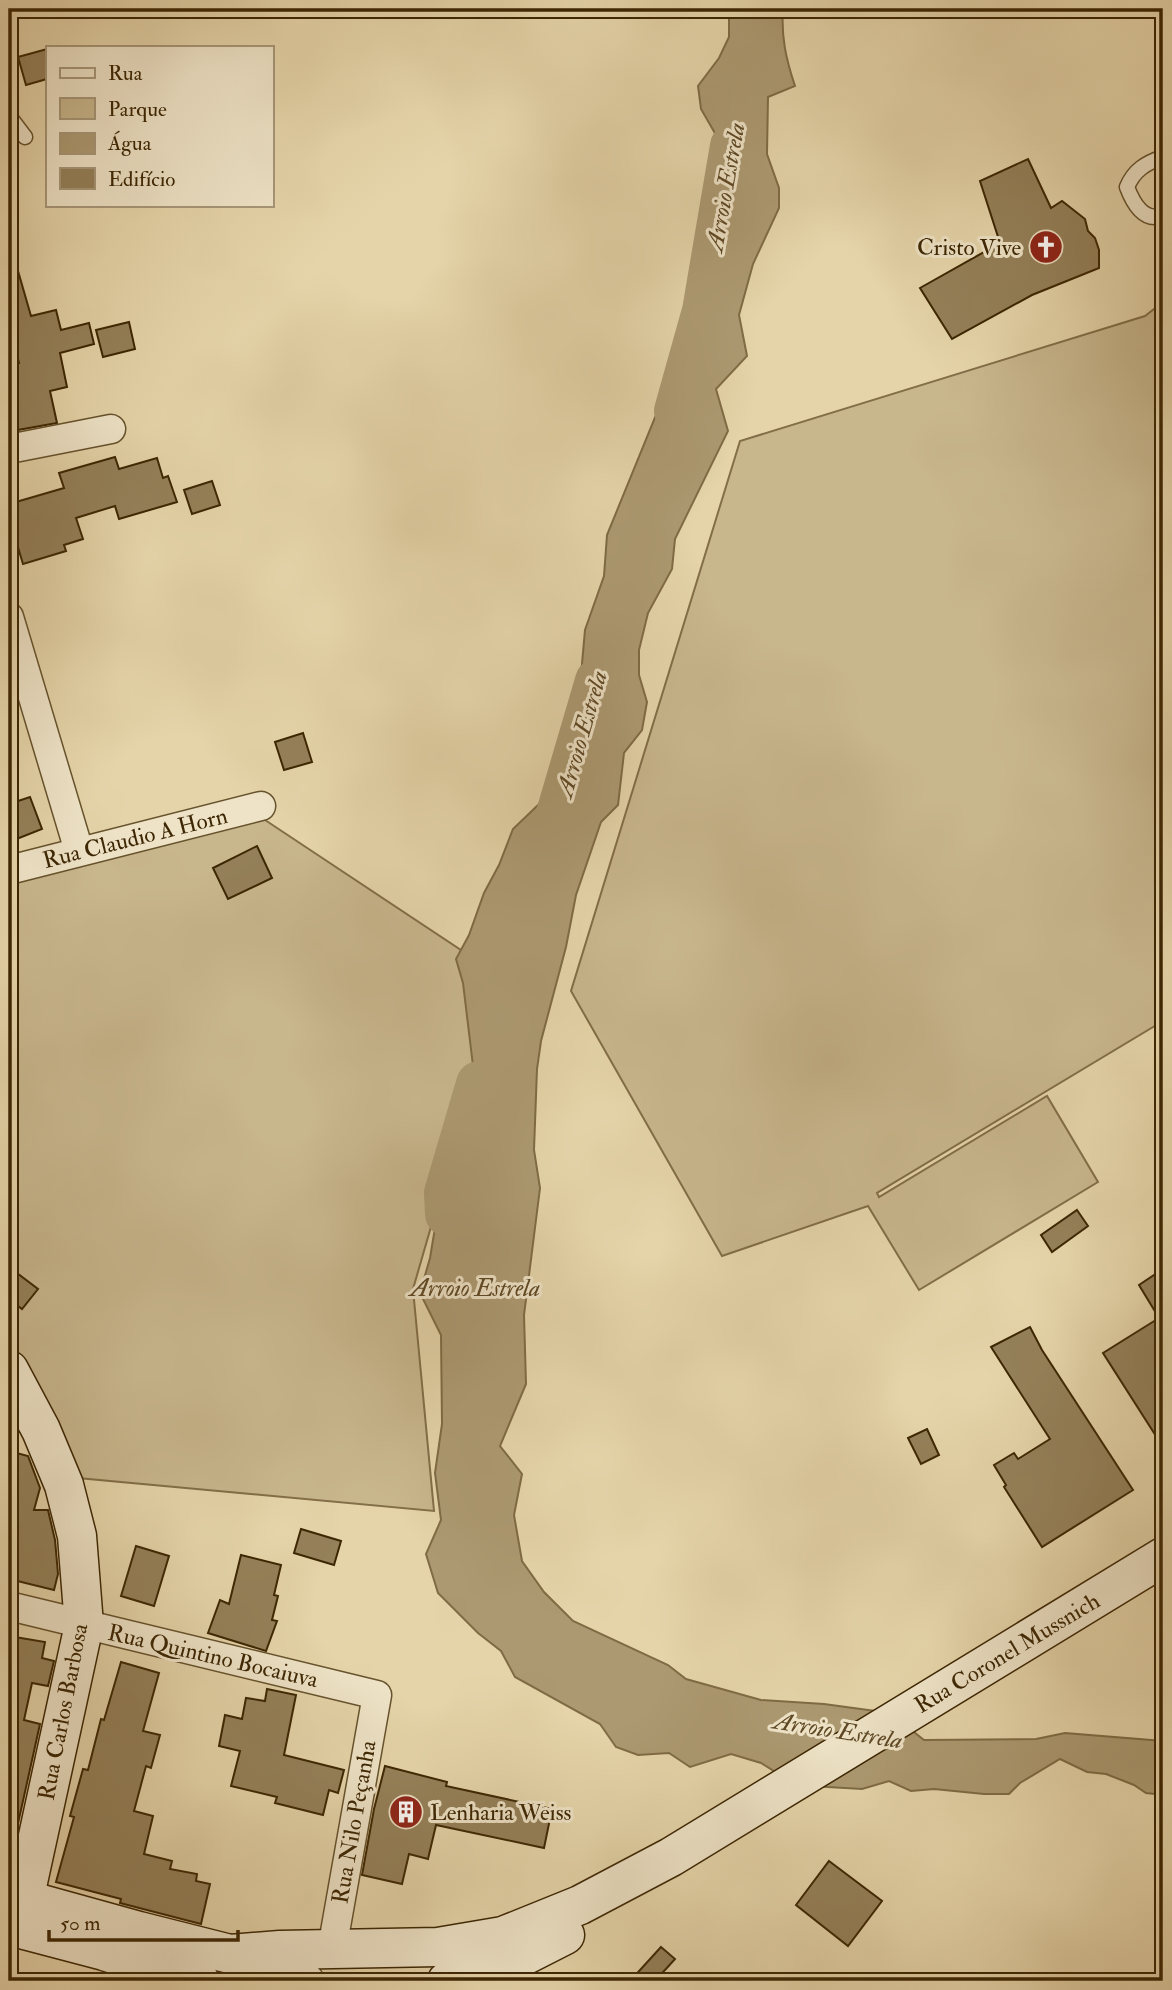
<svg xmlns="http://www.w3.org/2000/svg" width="1172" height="1990" font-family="'IM FELL Double Pica',serif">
	<rect width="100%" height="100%" fill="#e5d4a9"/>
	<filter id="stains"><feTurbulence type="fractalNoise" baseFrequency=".00286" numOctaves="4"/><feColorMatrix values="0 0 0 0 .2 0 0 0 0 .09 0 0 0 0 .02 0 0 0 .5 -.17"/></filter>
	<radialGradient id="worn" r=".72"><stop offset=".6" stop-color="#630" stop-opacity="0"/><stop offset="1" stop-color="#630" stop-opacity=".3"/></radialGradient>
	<g fill="#c8b68d" stroke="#826e48" stroke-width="2">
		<path d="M 1163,302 L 1163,1021 L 877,1193 L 879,1197 L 1047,1096 L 1098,1182 L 919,1290 L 868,1206 L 722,1256 L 571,991 L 740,441 L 1145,316 Z"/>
		<path d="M 259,816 L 503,978 L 413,1289 L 434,1511 L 67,1477 L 9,1363 L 9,881 Z"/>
	</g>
	<path fill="#ac9971" stroke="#7f6b45" stroke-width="2" d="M 729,9 L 783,9 C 781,37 786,59 795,86 L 768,97 L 767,154 L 779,188 L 779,208 L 753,264 L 739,315 L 747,356 L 716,389 L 728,431 L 675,539 L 672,569 L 648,613 L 639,650 L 639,675 L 647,702 L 642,730 L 624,753 L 618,805 L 601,822 L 576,895 L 566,947 L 541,1041 L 537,1069 L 534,1150 L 540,1188 L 524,1315 L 526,1384 L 500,1446 L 522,1474 L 514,1515 L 522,1561 L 544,1592 L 573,1621 L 668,1665 L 686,1679 L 761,1700 L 824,1704 L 890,1713 L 924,1740 L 1036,1739 L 1065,1733 L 1163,1741 L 1163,1795 L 1146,1793 L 1134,1785 L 1106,1774 L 1087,1772 L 1060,1759 L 1020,1783 L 1009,1794 L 984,1794 L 934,1789 L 911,1791 L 889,1781 L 862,1789 L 810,1786 L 782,1776 L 761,1763 L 731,1754 L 690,1767 L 669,1753 L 638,1755 L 616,1747 L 600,1724 L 515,1677 L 501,1651 L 478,1633 L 438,1593 L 426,1554 L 441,1520 L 435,1473 L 442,1424 L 441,1335 L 420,1293 L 430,1258 L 441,1192 L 460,1151 L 474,1074 L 463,983 L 456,959 L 469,935 L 484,893 L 499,865 L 513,829 L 563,781 L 583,751 L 577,720 L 585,630 L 604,576 L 607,535 L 667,388 L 690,359 L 705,328 L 699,297 L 728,242 L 726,212 L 712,181 L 720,142 L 701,109 L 698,86 L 719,58 L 729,37 Z"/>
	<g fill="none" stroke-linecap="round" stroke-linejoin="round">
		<g stroke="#ac9971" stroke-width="46">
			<path d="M 677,411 L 705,311 L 733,146"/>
			<path d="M 556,824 L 598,681"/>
			<path d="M 448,1214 L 447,1193 L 479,1084"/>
		</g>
	</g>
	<g fill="#948059" stroke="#3c2603" stroke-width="2">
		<path d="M 47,49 L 47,79 L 26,85 L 18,57 Z"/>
		<path d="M 1028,159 L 1051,208 L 1062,201 L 1085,219 L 1088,231 L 1095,238 L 1099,250 L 1099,268 L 1032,295 L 952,339 L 920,288 L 1000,243 L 980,181 Z"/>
		<path d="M 14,257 L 31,316 L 56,310 L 61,330 L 89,323 L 94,344 L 60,353 L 67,387 L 50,391 L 57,423 L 12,431 L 9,419 L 9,365 L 19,363 L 9,322 L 9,258 Z"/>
		<path d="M 129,322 L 135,349 L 103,357 L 96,330 Z"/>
		<path d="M 115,457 L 119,469 L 157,458 L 163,478 L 168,476 L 177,502 L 119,519 L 115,506 L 76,518 L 83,539 L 64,545 L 66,551 L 23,564 L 9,517 L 9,504 L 64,488 L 59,473 Z"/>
		<path d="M 212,481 L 220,505 L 192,514 L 184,490 Z"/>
		<path d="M 303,733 L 312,762 L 284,770 L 275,742 Z"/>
		<path d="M 30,797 L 42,829 L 9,842 L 9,804 Z"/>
		<path d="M 257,846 L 272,878 L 228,899 L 213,868 Z"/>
		<path d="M 1077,1210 L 1088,1226 L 1052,1252 L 1041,1235 Z"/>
		<path d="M 9,1267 L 38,1289 L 22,1309 L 9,1299 Z"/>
		<path d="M 1163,1269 L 1163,1447 L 1103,1353 L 1159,1318 L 1139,1285 Z"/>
		<path d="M 1030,1327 L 1042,1350 L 1133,1490 L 1042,1547 L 1004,1487 L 1006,1485 L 994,1465 L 1014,1453 L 1018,1459 L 1050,1439 L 991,1347 Z"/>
		<path d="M 927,1429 L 939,1455 L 921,1464 L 908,1438 Z"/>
		<path d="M 9,1451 L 28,1456 L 40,1488 L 34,1510 L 48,1510 L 55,1540 L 58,1574 L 54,1590 L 9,1579 Z"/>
		<path d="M 301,1529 L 341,1541 L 334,1565 L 294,1553 Z"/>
		<path d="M 136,1546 L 169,1556 L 154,1606 L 121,1596 Z"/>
		<path d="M 241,1555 L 281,1565 L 274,1595 L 278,1596 L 272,1620 L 277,1621 L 266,1651 L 208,1633 L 220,1600 L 229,1604 Z"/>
		<path d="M 9,1636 L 45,1642 L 42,1658 L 54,1661 L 48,1686 L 32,1683 L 24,1720 L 40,1724 L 17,1828 L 9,1827 Z"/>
		<path d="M 121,1662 L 159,1673 L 143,1731 L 160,1735 L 151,1768 L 146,1766 L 134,1811 L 153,1816 L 144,1854 L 172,1861 L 170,1869 L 197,1874 L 196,1881 L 210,1884 L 201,1924 L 120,1903 L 121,1899 L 56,1882 L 74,1817 L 70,1816 L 83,1769 L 88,1770 L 101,1719 L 104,1720 Z"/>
		<path d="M 267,1689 L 296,1695 L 284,1755 L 344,1770 L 338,1793 L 329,1790 L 323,1815 L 275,1803 L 277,1797 L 231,1786 L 240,1751 L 219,1746 L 225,1715 L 242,1719 L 246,1698 L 265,1701 Z"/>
		<path d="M 385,1766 L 447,1782 L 446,1786 L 552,1809 L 544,1848 L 436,1825 L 428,1859 L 409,1854 L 402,1884 L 362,1875 L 374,1809 Z"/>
		<path d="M 829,1861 L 882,1901 L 848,1946 L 796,1905 Z"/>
		<path d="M 661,1947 L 675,1959 L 655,1981 L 630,1981 Z"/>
	</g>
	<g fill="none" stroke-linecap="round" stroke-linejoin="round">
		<g stroke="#66522c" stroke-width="17">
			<g id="service">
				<path d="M 9,116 L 25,137"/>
				<path d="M 1163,157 C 1146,163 1134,170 1127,187 C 1133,203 1144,223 1163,215"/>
			</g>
		</g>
		<g stroke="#66522c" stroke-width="31">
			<g id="minor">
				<path d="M 9,449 L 111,429"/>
				<path d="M 9,617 L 79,851"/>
				<path d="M 9,870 L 261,806"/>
				<path d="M 9,1606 L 377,1695 L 332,1949"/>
			</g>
		</g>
		<g stroke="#66522c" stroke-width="38">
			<path id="tertiary" d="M 231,1954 L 306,1981"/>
		</g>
		<g stroke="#3c2603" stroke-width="41">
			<g id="secondary">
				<path d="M 9,1370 L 41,1430 L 64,1485 L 77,1536 L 84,1625 L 18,1928"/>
				<path d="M 9,1895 L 139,1931 L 230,1954 L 280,1950 L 438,1947 L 503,1936 L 580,1905 L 671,1857 L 1163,1557"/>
				<path d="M 9,1926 L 104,1951 L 200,1981"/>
				<path d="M 447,1981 L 506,1965 L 565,1935"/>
			</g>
		</g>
		<use href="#service" stroke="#eee3c7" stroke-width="14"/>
		<use href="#minor" stroke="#eee3c7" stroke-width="28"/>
		<use href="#tertiary" stroke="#eee3c7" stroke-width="35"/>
		<use href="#secondary" stroke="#eee3c7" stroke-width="38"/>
	</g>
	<defs>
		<g id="church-disc" transform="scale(1.75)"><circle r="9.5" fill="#8f2418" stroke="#eee3c7"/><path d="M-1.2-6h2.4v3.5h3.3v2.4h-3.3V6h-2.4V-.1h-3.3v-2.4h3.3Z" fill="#fff"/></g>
		<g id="building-disc" transform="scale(1.75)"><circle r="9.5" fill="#8f2418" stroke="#eee3c7"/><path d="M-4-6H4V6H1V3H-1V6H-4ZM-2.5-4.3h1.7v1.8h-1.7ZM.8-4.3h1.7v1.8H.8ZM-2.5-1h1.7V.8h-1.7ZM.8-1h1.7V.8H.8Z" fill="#fff"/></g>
	</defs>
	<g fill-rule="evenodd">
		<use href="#church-disc" x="1046" y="247"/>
		<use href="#building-disc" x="406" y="1812"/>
	</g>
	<g text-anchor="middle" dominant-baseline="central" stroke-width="6" stroke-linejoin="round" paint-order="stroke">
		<g font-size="23" fill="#3c2603" stroke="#eee3c7" text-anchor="end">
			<text x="1021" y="247">Cristo Vive</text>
			<text x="430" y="1812" text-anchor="start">Lenharia Weiss</text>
		</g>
		<g font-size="23" fill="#3c2603" stroke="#eee3c7">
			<text transform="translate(135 838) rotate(-14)">Rua Claudio A Horn</text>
			<text transform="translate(1007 1653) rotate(-31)">Rua Coronel Mussnich</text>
			<text transform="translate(213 1656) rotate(13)">Rua Quintino Bocaiuva</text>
			<text transform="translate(63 1712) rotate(-79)">Rua Carlos Barbosa</text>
			<text transform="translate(354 1822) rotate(-80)">Rua Nilo Peçanha</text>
		</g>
		<g font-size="24" font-style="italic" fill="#5e4824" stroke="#eee3c7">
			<text transform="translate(726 187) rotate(-80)">Arroio Estrela</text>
			<text transform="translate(582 734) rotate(-74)">Arroio Estrela</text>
			<text x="475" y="1288">Arroio Estrela</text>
			<text transform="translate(838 1731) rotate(9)">Arroio Estrela</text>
		</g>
	</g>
	<rect width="1172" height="1990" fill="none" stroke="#e5d4a9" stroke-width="35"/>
	<rect x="10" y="10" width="1151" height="1969" fill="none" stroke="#3c2603" stroke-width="3.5"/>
	<rect x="18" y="18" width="1137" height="1955" fill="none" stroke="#3c2603" stroke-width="2"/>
	<rect x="46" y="46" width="228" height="161" fill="#eee3c7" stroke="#a79779" stroke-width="2"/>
	<rect x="60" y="68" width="35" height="10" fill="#eee3c7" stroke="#a79779" stroke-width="2"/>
	<text x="108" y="80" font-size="21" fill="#3c2603">Rua</text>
	<rect x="60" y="98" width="35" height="21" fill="#c8b68d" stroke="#a79779" stroke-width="2"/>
	<text x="108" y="116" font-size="21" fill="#3c2603">Parque</text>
	<rect x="60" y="133" width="35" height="21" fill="#ac9971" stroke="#a79779" stroke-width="2"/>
	<text x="108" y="150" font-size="21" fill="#3c2603">Água</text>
	<rect x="60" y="168" width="35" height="21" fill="#948059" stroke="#a79779" stroke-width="2"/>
	<text x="108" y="186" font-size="21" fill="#3c2603">Edifício</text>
	<path d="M49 1930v10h189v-10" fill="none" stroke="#3c2603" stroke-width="3.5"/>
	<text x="60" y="1930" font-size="21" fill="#3c2603" stroke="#eee3c7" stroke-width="5" paint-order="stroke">50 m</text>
	<rect width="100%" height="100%" filter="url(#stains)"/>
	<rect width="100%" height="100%" fill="url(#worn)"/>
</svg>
